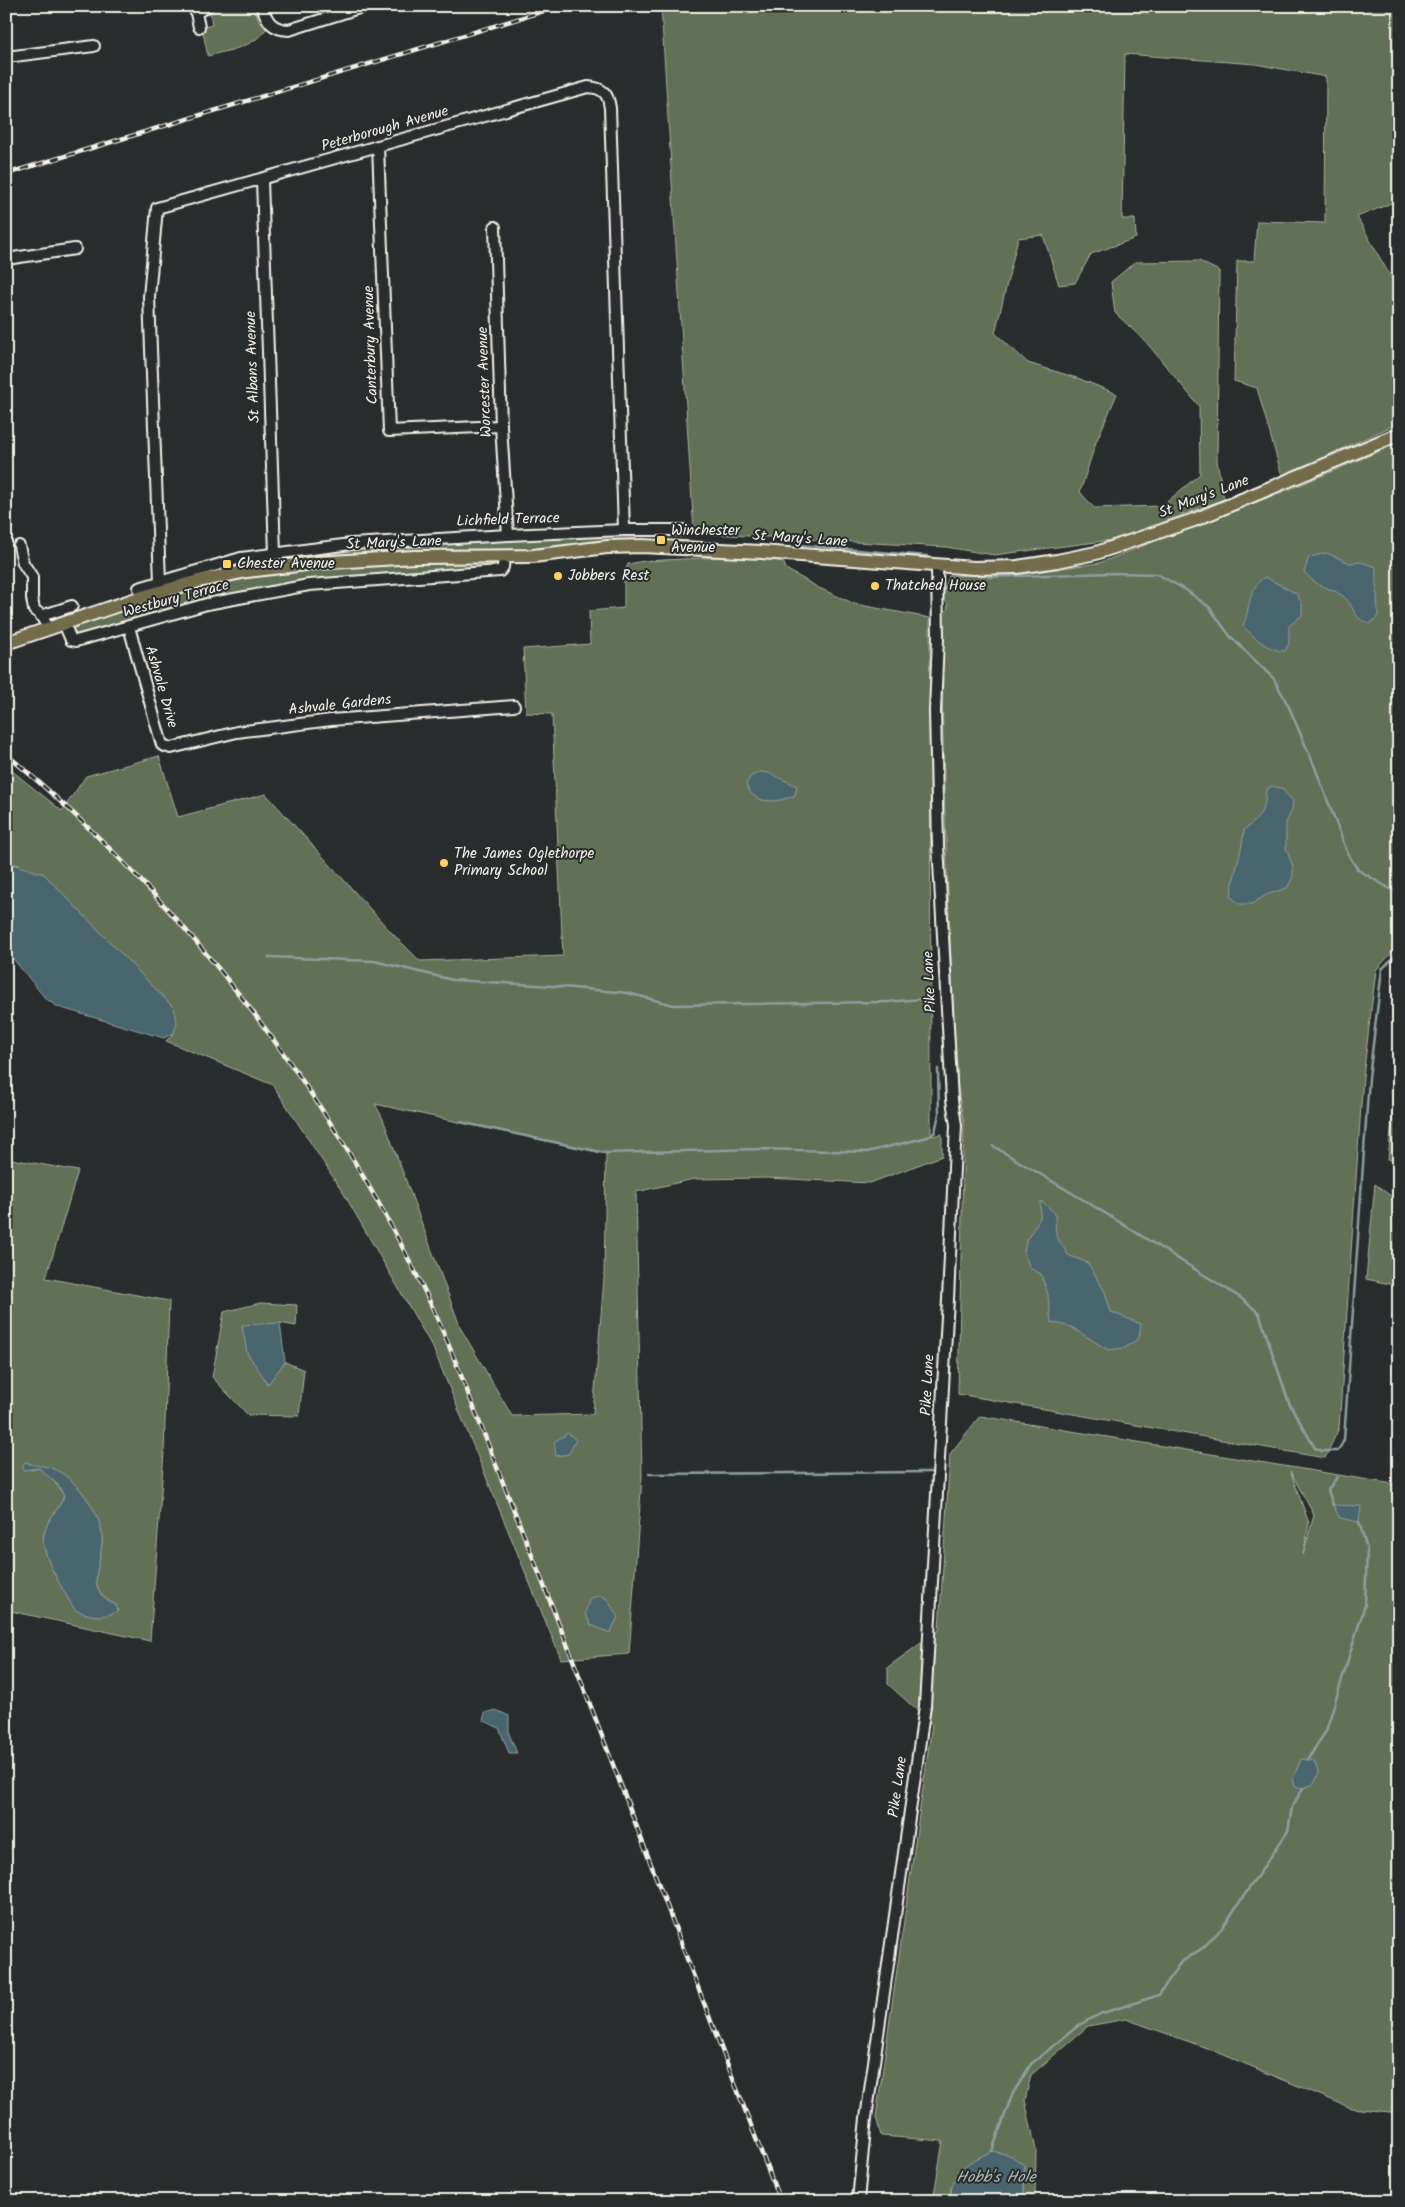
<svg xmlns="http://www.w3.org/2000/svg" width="1405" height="2207" font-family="Kalam,sans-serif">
	<rect width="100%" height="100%" fill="#2a2d2e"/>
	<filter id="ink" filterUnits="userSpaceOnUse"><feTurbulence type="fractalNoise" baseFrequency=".02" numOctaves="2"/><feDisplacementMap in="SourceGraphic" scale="10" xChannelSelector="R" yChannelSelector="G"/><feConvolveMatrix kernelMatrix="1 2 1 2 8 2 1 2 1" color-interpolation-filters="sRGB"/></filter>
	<g filter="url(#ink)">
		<g fill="#626f57" stroke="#abb0a0" fill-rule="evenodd">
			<path d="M 218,6 L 254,6 L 259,21 L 266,29 C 253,48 228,50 208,56 L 202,28 L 212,25 L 210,10 Z"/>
			<path d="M 661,6 L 1399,6 L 1399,200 L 1357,217 L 1399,292 L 1399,423 L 1282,476 L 1257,388 L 1234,381 L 1237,261 L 1254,261 L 1257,221 L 1325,223 L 1326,77 L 1255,64 L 1125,54 L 1122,219 L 1135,219 L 1136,238 L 1091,254 L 1075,283 L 1059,285 L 1043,235 L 1018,238 L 995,333 L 1028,363 L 1080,379 L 1117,394 L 1096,442 L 1080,492 L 1094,508 L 1162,506 L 1200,474 L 1199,406 L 1146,342 L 1115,313 L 1111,282 L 1135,262 L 1199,261 L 1219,271 L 1217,461 L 1224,499 L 1120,539 L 994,555 L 946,547 L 694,533 Z"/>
			<path d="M 1399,443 L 1399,945 L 1376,970 L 1363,1077 L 1339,1428 L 1325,1458 L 958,1394 L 964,1123 L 958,1090 C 949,931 941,772 942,612 L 947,610 L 948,604 L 942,598 L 949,576 L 1016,574 L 1099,563 L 1290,489 Z"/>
			<path d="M 599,536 L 633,536 L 636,537 L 635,540 L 506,553 L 327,557 L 242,565 L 242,562 L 323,551 Z"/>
			<path d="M 742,556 L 782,558 L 786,569 L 819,588 L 855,604 L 930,618 L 931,1136 L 942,1134 L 942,1156 L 870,1183 L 767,1178 L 694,1179 L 636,1192 L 642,1477 L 629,1654 L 561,1659 L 433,1348 L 344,1194 L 273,1085 L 166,1041 L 174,1033 L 19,865 L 6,862 L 6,766 L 62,811 L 86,776 L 159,756 L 178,817 L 266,794 L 390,931 L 420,961 L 563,956 L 552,714 L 526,713 L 523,649 L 590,644 L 589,611 L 624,608 L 624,583 L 622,579 L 628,564 L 644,561 ZM 375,1104 L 606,1154 L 604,1278 L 593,1414 L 512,1416 L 461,1329 L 383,1119 Z"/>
			<path d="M 465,561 L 493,561 L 495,564 L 493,569 L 307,583 L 82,637 L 75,635 L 72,628 L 75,622 C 134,603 194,584 256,573 C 324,562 396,564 465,561 Z"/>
			<path d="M 1399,1052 L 1399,1163 L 1388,1159 Z"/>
			<path d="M 6,1158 L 78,1171 L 46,1278 L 169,1301 L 164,1452 L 150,1641 L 6,1610 ZM 26,1462 C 39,1470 64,1474 75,1484 C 88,1497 104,1523 102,1542 C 100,1569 84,1590 116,1605 L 86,1614 L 75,1609 C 65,1593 39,1553 44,1534 C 47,1520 59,1510 64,1496 C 57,1484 50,1476 39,1468 L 31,1470 Z"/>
			<path d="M 1375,1184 L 1395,1199 L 1399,1207 L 1399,1286 L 1366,1279 Z"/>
			<path d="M 260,1303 L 297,1305 L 296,1326 L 280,1323 L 242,1326 L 267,1384 L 285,1362 L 304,1370 L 299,1416 L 248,1415 L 212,1377 L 224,1312 Z"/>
			<path d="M 980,1416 L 1399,1485 L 1399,2113 L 1351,2108 L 1212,2050 L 1126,2019 L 1088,2026 L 1031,2075 L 1025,2100 L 1036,2150 L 1035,2201 L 1024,2201 L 1024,2165 L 951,2187 L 950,2201 L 933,2201 L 943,2141 L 881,2136 L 876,2117 L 932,1724 L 888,1684 L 888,1667 L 939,1630 L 950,1454 ZM 1290,1471 L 1314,1515 L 1303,1555 L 1309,1523 Z"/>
		</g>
		<g fill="#4a666e" stroke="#8e9e9f">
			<path d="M 1327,553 L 1350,563 L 1361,562 L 1376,567 C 1375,584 1378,599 1378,616 L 1370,624 C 1350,617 1356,607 1344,597 C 1330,586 1318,589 1304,572 L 1309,557 Z"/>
			<path d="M 1265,577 L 1297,594 L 1302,604 L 1302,615 L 1289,626 L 1289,643 L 1285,651 C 1268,651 1255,638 1243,626 C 1250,610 1248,587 1265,577 Z"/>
			<path d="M 761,772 L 769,773 L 797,786 L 795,795 C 778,803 753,806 746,784 L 751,776 Z"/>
			<path d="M 1272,786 L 1281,788 L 1293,801 L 1292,810 L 1286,823 L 1286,848 L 1293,867 L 1293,877 L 1287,888 L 1266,895 L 1252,904 L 1240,904 L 1231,897 C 1233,874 1242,853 1244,830 C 1259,819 1266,809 1266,790 Z"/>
			<path d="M 6,862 L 44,874 L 174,1008 L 177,1022 L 174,1033 L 164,1038 L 58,1007 L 45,998 L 6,950 Z"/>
			<path d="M 1041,1201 L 1055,1213 L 1056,1235 L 1068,1255 L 1088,1263 L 1105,1292 L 1111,1312 L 1141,1324 L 1139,1338 L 1125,1348 L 1108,1350 L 1071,1327 L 1051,1322 L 1048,1295 L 1041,1274 L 1030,1268 L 1024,1253 L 1026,1241 L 1040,1218 Z"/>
			<path d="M 280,1323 L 285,1362 L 268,1384 L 247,1353 L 242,1325 Z"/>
			<path d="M 568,1433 L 576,1440 L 569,1454 L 556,1456 L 554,1442 Z"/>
			<path d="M 26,1462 C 32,1466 41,1465 48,1467 C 58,1470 67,1476 74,1483 C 88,1497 104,1522 102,1542 C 101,1569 83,1590 116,1605 L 118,1611 C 102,1619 91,1616 75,1610 C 65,1593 39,1553 44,1534 C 47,1519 59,1510 64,1496 L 58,1485 L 39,1468 L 23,1470 L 23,1464 Z"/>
			<path d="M 1333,1505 L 1361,1506 L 1359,1522 L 1340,1518 Z"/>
			<path d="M 602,1596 L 607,1599 L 618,1617 L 610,1633 L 591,1625 L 585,1613 L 590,1598 Z"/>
			<path d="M 496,1710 L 509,1716 L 509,1734 L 517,1753 L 509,1753 L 499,1728 L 483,1720 L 485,1713 Z"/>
			<path d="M 1301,1759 L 1314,1761 L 1319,1773 L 1314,1784 L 1303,1788 L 1295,1786 L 1293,1779 Z"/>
			<path d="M 992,2151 L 1010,2155 L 1024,2165 L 1024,2201 L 950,2201 C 953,2167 964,2165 992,2151 Z"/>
		</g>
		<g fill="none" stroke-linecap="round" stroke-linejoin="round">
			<g stroke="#8e9e9f" stroke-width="2.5">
				<path d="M 788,535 L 799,545 L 927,556"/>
				<path d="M 988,577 L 1111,573 L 1157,574 L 1186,590 L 1209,607 L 1230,636 L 1274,679 L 1288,705 L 1314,765 L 1348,854 L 1358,870 L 1399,894"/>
				<path d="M 269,957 L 374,961 L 453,980 L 552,986 L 628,993 L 673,1005 L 888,1002 L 932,998"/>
				<path d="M 460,1122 L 606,1153 L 761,1149 L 867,1152 L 928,1137 L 935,1132 L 939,1114 L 938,1069"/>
				<path d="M 993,1146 L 1092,1205 L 1241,1298 L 1259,1313 L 1289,1403 L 1315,1448 L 1322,1451 L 1338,1451 L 1344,1440 L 1369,1078 L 1382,969 L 1399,952"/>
				<path d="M 649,1474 L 935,1472"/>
				<path d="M 1333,1505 L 1328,1490 L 1337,1477"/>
				<path d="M 1308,1759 L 1326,1731 L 1365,1605 L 1367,1549 L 1359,1522"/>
				<path d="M 992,2151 L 1012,2095 L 1031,2064 L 1079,2025 L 1100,2014 L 1159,1995 L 1180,1963 L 1204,1947 L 1222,1928 L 1288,1831 L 1292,1807 L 1303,1788"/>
			</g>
			<g stroke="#f4f1e8" stroke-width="14">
				<g id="minor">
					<path d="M 262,6 C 267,22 272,29 289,30 L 365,6"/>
					<path d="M 199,27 L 196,13 L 208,6"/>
					<path d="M 6,57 L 94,46"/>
					<path d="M 378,146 L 389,431 L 501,426"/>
					<path d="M 262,180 L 275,553"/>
					<path d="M 495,227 L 501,426 L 508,535"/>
					<path d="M 6,259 L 75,249"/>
					<path d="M 19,546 L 23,563 L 32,577 L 32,598 L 34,610 L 40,614 L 49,629"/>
					<path d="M 160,582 L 149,297 L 157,208 L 588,87 C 603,88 608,93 610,108 L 624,530"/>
					<path d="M 142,597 L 139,588 L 241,558 L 351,544 L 508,535 L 624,530 L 683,530"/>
					<path d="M 41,616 L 72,606"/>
					<path d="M 64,623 L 71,640 L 76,641 L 207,604 L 309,585 L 500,571 L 503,567 L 504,557"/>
					<path d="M 129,627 L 162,745 L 171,748 L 237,732 L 331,720 L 514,706"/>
					<path d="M 858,2201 L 866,2118 L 925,1706 L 948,1299 L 956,1125 L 952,1100 L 938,845 L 935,711 L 938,638 L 937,566"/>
				</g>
			</g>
			<g stroke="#f4f1e8" stroke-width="16">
				<path id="major" d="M 6,643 L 142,597 L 199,581 L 247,571 L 314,563 L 415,557 L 533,556 L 607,547 L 642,546 L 761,552 L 974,568 L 1017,567 L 1057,561 L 1096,553 L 1194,520 L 1399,434"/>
			</g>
			<use href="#minor" stroke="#2a2d2e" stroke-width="10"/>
			<use href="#major" stroke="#736c4b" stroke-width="12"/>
			<g stroke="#f4f1e8" stroke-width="4.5">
				<g id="rail">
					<path d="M 6,174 L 560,6"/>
					<path d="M 6,754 C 184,902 328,1090 428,1298 C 453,1351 473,1406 494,1460 C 523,1533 552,1605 580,1678 C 646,1852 713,2027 780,2201"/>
				</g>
			</g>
			<use href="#rail" stroke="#2a2d2e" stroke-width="2.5" stroke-dasharray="8" stroke-linecap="butt"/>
		</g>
	</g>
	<g fill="#ffd166" stroke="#2a2d2e" stroke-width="2">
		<rect x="656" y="535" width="10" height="10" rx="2.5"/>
		<rect x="222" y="559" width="10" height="10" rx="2.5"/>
		<circle cx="558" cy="576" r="5"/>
		<circle cx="875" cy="586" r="5"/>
		<circle cx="444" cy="863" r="5"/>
	</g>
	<g text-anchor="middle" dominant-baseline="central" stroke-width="4" stroke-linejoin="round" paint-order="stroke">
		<g font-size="15" fill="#f4f1e8" stroke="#2a2d2e">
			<text transform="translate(385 129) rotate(-16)">Peterborough Avenue</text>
			<text transform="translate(371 345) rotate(-92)">Canterbury Avenue</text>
			<text transform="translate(253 367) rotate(-92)">St Albans Avenue</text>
			<text transform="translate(485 382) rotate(-92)">Worcester Avenue</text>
			<text transform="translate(1204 497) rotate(-21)">St Mary's Lane</text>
			<text transform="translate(508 520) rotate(-2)">Lichfield Terrace</text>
			<text transform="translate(800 539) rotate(4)">St Mary's Lane</text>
			<text transform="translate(394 543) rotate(-2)">St Mary's Lane</text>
			<text transform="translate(176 599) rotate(-15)">Westbury Terrace</text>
			<text transform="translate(161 687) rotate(74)">Ashvale Drive</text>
			<text transform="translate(340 705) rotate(-6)">Ashvale Gardens</text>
			<text transform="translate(930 982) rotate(-93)">Pike Lane</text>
			<text transform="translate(928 1385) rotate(-87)">Pike Lane</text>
			<text transform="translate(898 1787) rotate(-82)">Pike Lane</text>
		</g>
		<g font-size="15" fill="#f4f1e8" stroke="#2a2d2e" text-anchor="start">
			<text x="671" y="531">Winchester<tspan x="671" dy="17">Avenue</tspan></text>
			<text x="237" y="564">Chester Avenue</text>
			<text x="568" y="576">Jobbers Rest</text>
			<text x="885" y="586">Thatched House</text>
			<text x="454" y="854">The James Oglethorpe<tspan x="454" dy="17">Primary School</tspan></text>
		</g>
		<g font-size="16" font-style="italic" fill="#b0b9b7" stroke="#2a2d2e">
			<text x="996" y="2177">Hobb's Hole</text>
		</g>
	</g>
	<rect width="1405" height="2207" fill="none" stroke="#2a2d2e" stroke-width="25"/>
	<rect x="12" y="12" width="1380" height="2182" fill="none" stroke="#f4f1e8" stroke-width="2" filter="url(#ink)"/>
</svg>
